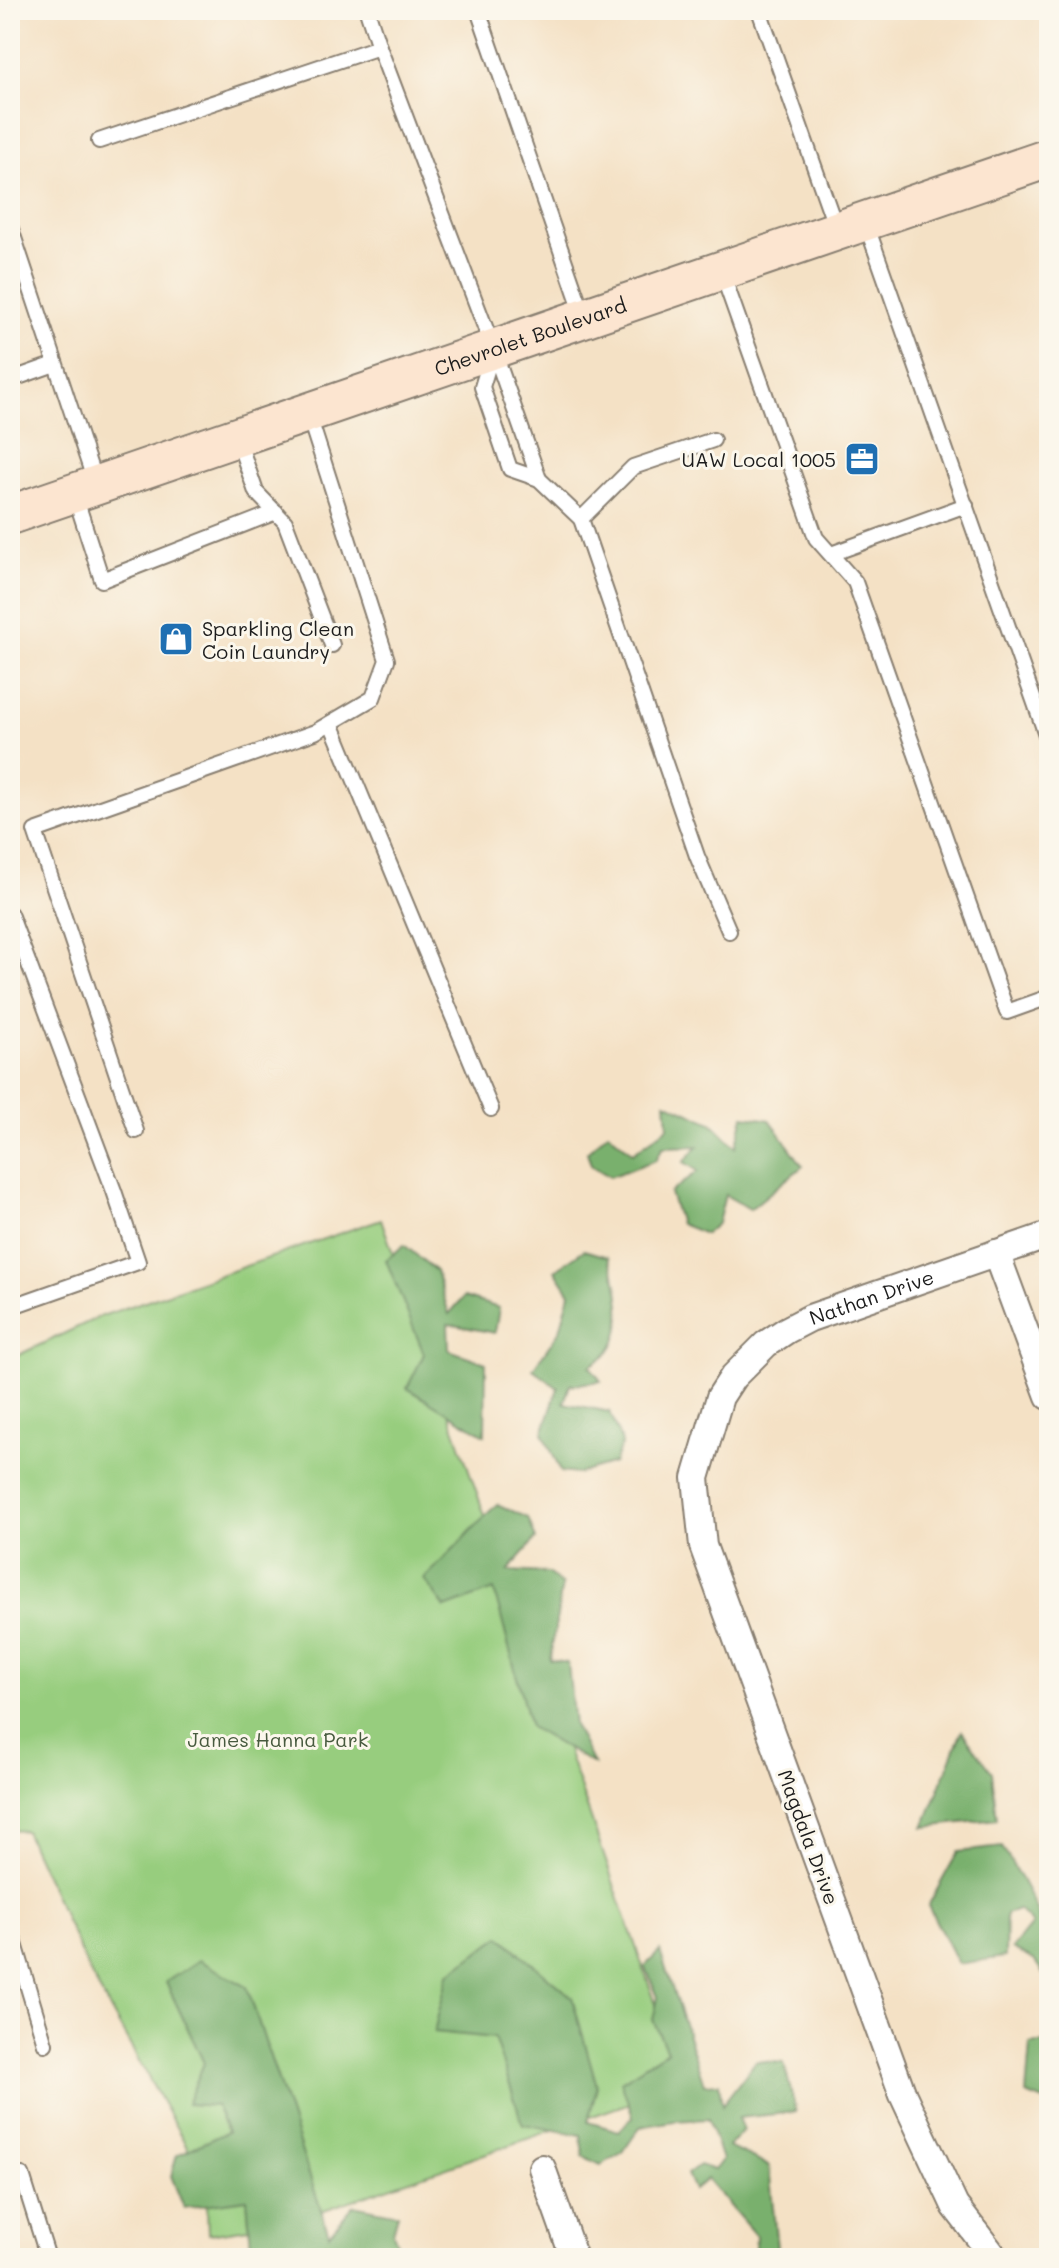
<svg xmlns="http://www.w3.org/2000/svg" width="1059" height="2268" font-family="Mali,sans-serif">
	<rect width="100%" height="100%" fill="#fbf7ec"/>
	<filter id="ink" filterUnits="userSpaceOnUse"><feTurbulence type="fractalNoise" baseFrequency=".0125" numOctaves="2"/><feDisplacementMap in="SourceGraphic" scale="16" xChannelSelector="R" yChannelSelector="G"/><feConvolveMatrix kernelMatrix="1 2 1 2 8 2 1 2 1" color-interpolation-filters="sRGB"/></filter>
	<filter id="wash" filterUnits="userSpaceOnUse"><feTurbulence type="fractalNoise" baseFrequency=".006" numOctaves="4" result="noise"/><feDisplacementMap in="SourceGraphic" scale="32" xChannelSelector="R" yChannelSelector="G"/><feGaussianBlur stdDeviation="1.8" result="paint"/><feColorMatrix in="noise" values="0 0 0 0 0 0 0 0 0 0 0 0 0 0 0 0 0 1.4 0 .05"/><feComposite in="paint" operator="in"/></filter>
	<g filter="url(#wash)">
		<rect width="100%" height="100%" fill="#f4e1c5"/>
		<path fill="#97cd7e" stroke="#5a744d" stroke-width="2" d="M 381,1219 L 684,2084 L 290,2222 L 208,2234 L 207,2206 L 190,2152 L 92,1977 L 25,1831 L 10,1830 L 10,1359 L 99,1317 Z"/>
		<g fill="#79b06d" stroke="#4a6644" stroke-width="2">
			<path d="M 666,1102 L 712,1123 L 736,1147 L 744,1116 L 770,1120 L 803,1166 L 750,1209 L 725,1195 L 718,1223 L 705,1234 L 680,1224 L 670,1193 L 698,1171 L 684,1162 L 698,1146 L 663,1147 L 656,1160 L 610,1177 L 591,1165 L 587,1152 L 608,1132 L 633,1153 L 668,1127 Z"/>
			<path d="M 404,1245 L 436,1271 L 449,1314 L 464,1297 L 499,1308 L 495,1333 L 448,1324 L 449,1350 L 486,1363 L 485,1435 L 407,1388 L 424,1354 L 386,1260 Z"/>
			<path d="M 584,1250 L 608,1257 C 619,1283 628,1324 610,1350 C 606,1357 596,1362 590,1366 L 601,1381 L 570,1385 L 564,1403 L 610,1412 L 622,1443 L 614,1463 L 577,1474 L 561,1472 L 543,1433 L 558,1388 L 533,1369 L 560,1330 L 570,1293 L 555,1270 Z"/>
			<path d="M 497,1504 L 528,1518 L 536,1539 L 508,1571 L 548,1573 L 562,1585 L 550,1660 L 568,1663 L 574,1725 L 593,1764 L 530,1727 L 494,1590 L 445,1608 L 424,1579 Z"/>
			<path d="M 962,1731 L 992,1772 L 997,1819 L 924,1827 Z"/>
			<path d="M 1002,1847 C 1031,1896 1049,1923 1049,1982 L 1034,1960 L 1012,1949 L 1032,1924 L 1018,1910 L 1006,1914 L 1005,1957 L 958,1964 L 928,1906 L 958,1852 Z"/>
			<path d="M 500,1936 L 572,1997 L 597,2086 L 588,2122 L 619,2131 L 633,2117 L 621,2081 L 667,2051 L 653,2020 L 658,1997 L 645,1966 L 660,1951 L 704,2084 L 719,2083 L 722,2105 L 756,2061 L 784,2063 L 796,2112 L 738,2118 L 743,2130 L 728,2147 L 769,2166 L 778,2258 L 754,2258 L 756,2236 L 707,2179 L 694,2190 L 687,2174 L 699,2165 L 714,2170 L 722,2160 L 708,2119 L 674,2121 L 640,2127 L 623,2152 L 601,2165 L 583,2156 L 581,2135 L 523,2124 L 494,2038 L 434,2032 L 448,1974 Z"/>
			<path d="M 199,1960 L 247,1987 L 329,2234 L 354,2205 L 398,2214 L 393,2232 L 402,2258 L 388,2258 L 382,2245 L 358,2252 L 358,2258 L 252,2258 L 247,2199 L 184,2208 L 171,2176 L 177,2155 L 227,2132 L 216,2106 L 187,2104 L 204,2063 L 166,1982 Z"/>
			<path d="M 1049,2042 L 1049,2103 L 1026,2094 L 1030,2044 Z"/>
		</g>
	</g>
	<g filter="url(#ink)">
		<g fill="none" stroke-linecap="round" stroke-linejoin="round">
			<g stroke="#887e70" stroke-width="18">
				<g id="service">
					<path d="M 367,10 L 379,47"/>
					<path d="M 478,10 L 584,317"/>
					<path d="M 759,10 L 836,228"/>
					<path d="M 99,141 L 379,47 L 493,348 L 539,479"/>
					<path d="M 865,221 L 1049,743"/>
					<path d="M 10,226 L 96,485"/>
					<path d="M 721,270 L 816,538 L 855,582 L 1007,1012 L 1049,997"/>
					<path d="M 492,354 L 482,387 L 510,469 L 539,479 L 581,519 L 697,856 L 729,931"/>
					<path d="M 10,380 L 55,364"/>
					<path d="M 237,437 L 256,492 L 285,522 L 332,645"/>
					<path d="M 74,493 L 102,580 L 276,512"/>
					<path d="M 581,519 L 633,467 L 713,440"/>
					<path d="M 831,554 L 966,505"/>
					<path d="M 331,723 L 491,1109"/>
					<path d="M 10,914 L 114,1191 L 138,1262 L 10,1307"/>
					<path d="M 136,1131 L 35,831 L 315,732 L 373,698 L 387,660 L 308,413"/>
					<path d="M 10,1927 L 45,2044"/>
					<path d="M 10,2179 L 22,2175 L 48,2258"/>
				</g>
			</g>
			<g stroke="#887e70" stroke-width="30">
				<g id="minor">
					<path d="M 996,1253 L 1049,1396"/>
					<path d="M 542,2168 L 574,2258"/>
					<path id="s1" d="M 995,2258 L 955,2206 L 903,2095 L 703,1546 L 696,1478 L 720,1397 L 733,1377 L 766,1344 L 787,1330 L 810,1318 L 1049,1235"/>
				</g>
			</g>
			<g stroke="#887e70" stroke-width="42">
				<g id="secondary">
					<path id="s2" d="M 10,515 L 1049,158"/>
				</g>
			</g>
			<use href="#service" stroke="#fff" stroke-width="14"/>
			<use href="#minor" stroke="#fff" stroke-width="26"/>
			<use href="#secondary" stroke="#fce5d0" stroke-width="38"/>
		</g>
	</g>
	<defs>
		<g id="office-square" transform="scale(1.8)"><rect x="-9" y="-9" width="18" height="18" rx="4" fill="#1f6fb2" stroke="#fbf7ec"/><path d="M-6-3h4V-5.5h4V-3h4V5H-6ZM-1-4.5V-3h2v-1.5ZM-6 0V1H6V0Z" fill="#fff"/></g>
		<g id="shop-square" transform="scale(1.8)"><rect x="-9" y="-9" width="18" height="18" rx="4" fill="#1f6fb2" stroke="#fbf7ec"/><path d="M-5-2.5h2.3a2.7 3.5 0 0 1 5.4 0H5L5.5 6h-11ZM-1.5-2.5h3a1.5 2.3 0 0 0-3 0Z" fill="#fff"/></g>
	</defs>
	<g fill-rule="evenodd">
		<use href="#office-square" x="862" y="459"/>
		<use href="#shop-square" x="176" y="639"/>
	</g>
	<g text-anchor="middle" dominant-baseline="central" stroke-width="6" stroke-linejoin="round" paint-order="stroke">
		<g font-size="20" fill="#1c1c1c" stroke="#fbf7ec">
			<text stroke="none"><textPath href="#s2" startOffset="550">Chevrolet Boulevard</textPath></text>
			<text stroke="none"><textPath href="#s1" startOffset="1112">Nathan Drive</textPath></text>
			<text transform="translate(809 1837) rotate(70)">Magdala Drive</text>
		</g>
		<g font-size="20" fill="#1c1c1c" stroke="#fbf7ec" text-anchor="end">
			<text x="836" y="459">UAW Local 1005</text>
			<text x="202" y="628" text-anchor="start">Sparkling Clean<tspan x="202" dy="23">Coin Laundry</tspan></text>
		</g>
		<g font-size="20" fill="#475a3e" stroke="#fbf7ec">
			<text x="278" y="1739">James Hanna Park</text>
		</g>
	</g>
	<rect width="1059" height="2268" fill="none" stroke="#fbf7ec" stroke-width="40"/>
</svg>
